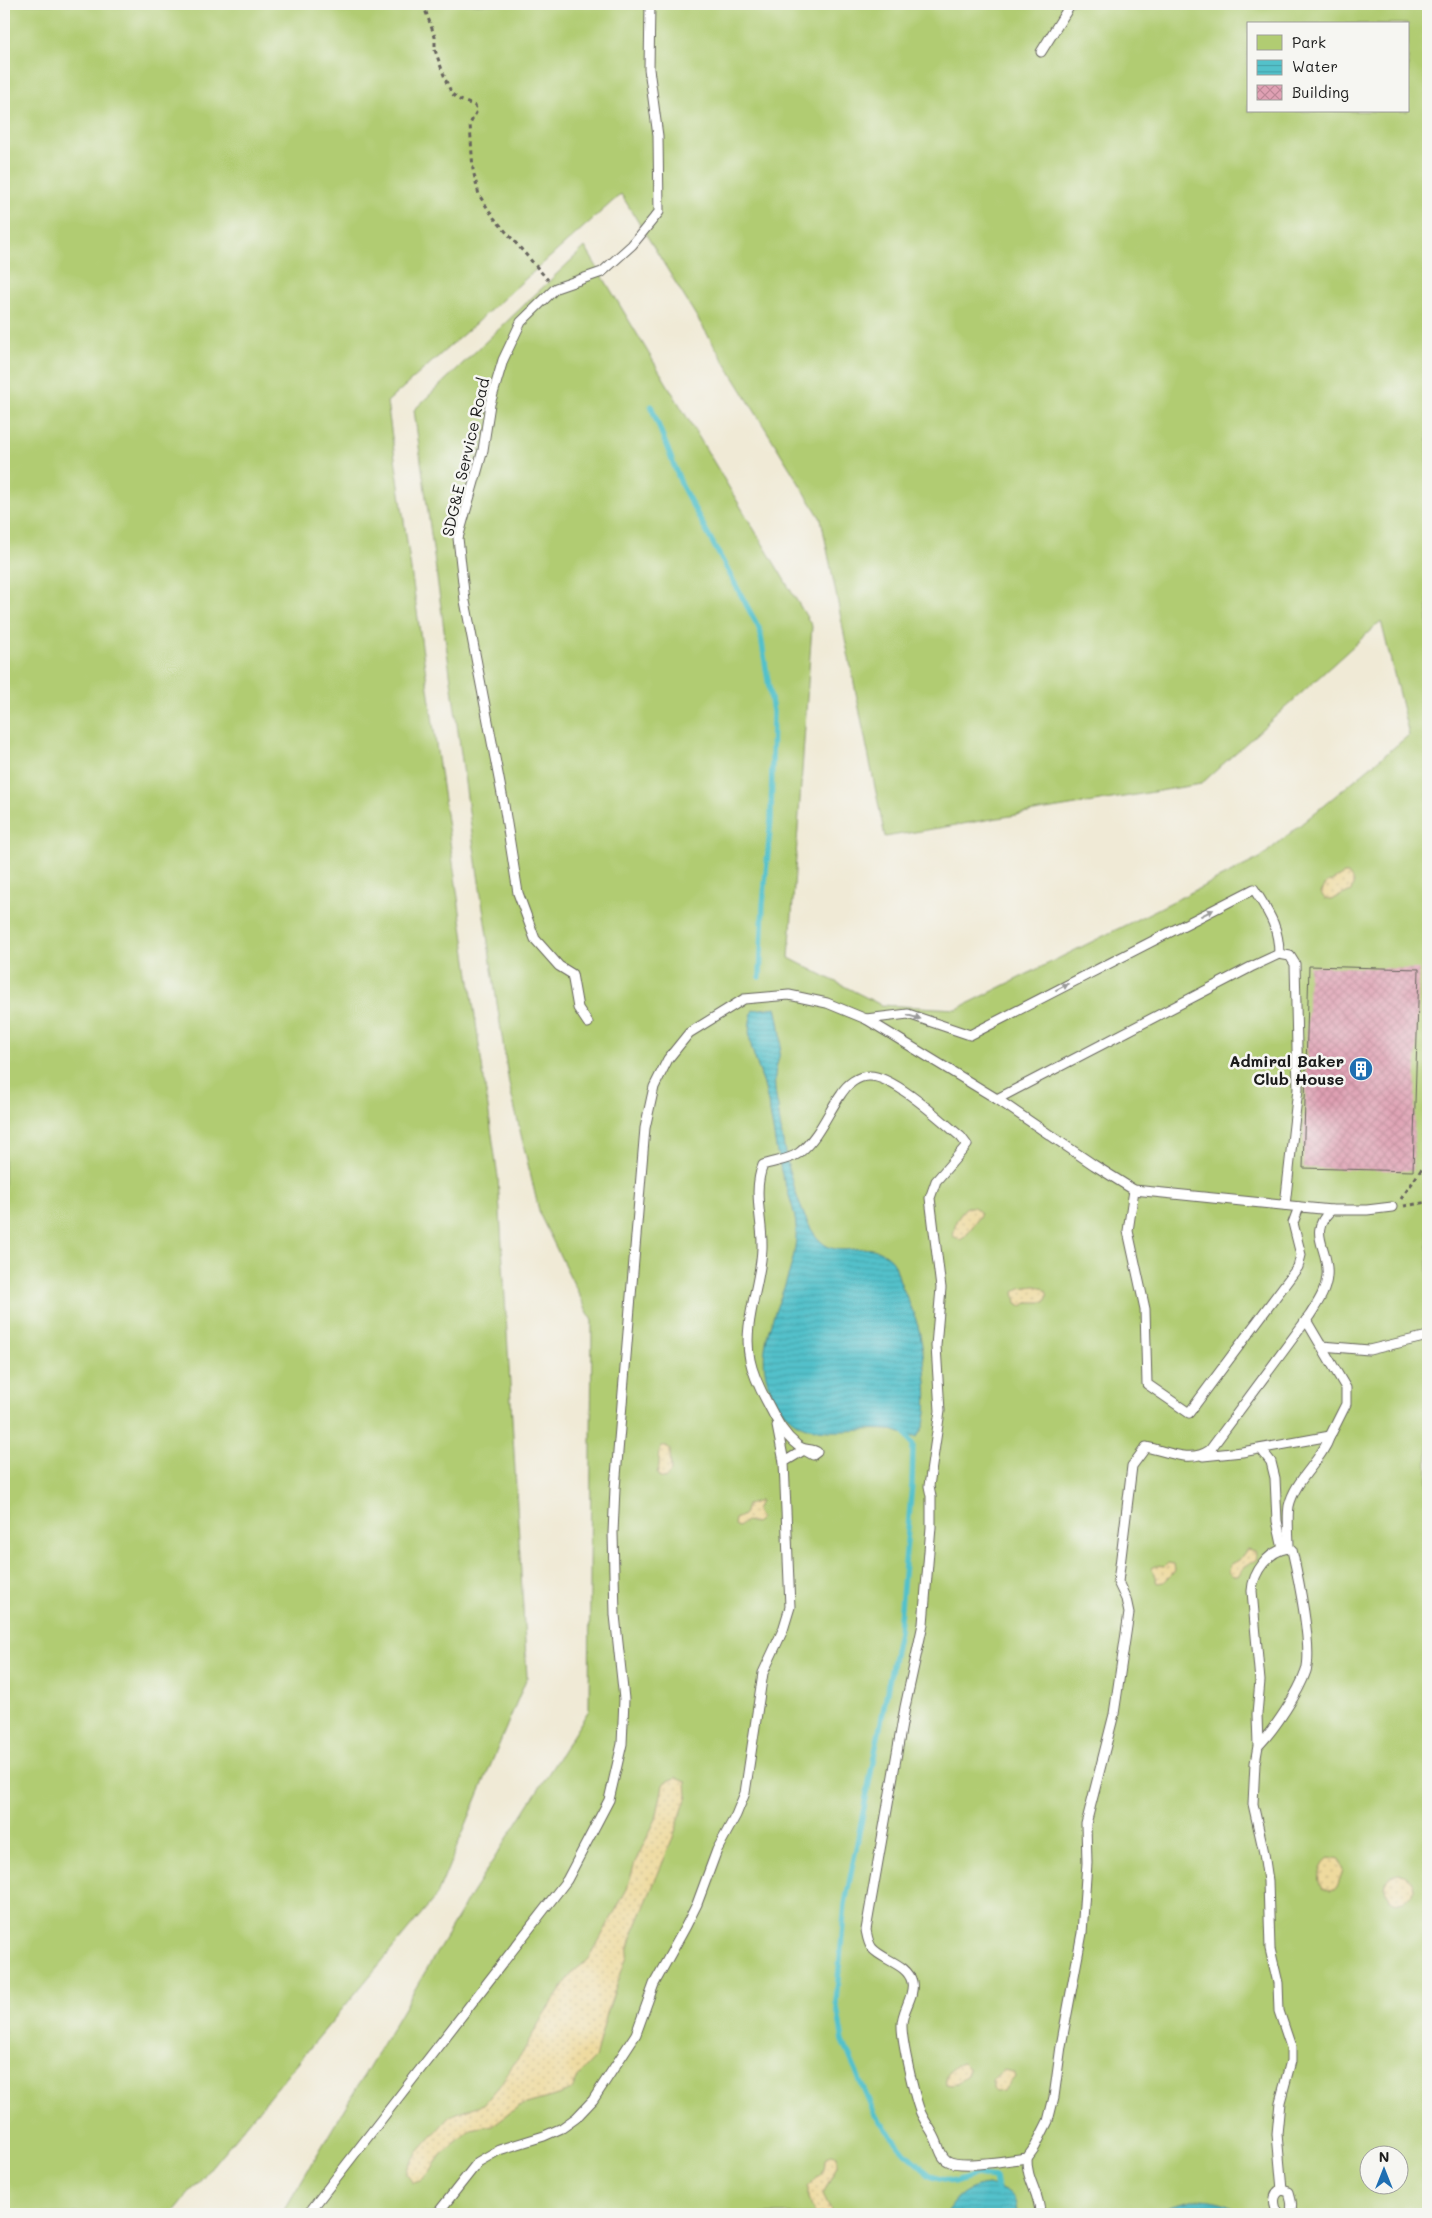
<svg xmlns="http://www.w3.org/2000/svg" width="1432" height="2218" font-family="Mali,sans-serif">
	<defs>
		<pattern id="sand-dots" width="8" height="8" patternUnits="userSpaceOnUse" patternTransform="scale(1.25)"><rect width="8" height="8" fill="#eeda9e"/><path d="M2 2h.1M6 6h.1" fill="none" stroke="#ccba88" stroke-width="1.8" stroke-linecap="round"/></pattern>
		<pattern id="water-rules" width="6" height="5" patternUnits="userSpaceOnUse" patternTransform="scale(1.25)"><rect width="6" height="5" fill="#53c1ca"/><path d="M0 2.5h6" fill="none" stroke="#48a5ad"/></pattern>
		<pattern id="building-cross-hatch" width="8" height="8" patternUnits="userSpaceOnUse" patternTransform="scale(1.25)"><rect width="8" height="8" fill="#dfa0b3"/><path d="M0 0l8 8M0 8l8-8" fill="none" stroke="#bf8999"/></pattern>
	</defs>
	<rect width="100%" height="100%" fill="#f6f6f2"/>
	<filter id="ink" filterUnits="userSpaceOnUse"><feTurbulence type="fractalNoise" baseFrequency=".02" numOctaves="2"/><feDisplacementMap in="SourceGraphic" scale="10" xChannelSelector="R" yChannelSelector="G"/><feConvolveMatrix kernelMatrix="1 2 1 2 8 2 1 2 1" color-interpolation-filters="sRGB"/></filter>
	<filter id="wash" filterUnits="userSpaceOnUse"><feTurbulence type="fractalNoise" baseFrequency=".0096" numOctaves="4" result="noise"/><feDisplacementMap in="SourceGraphic" scale="20" xChannelSelector="R" yChannelSelector="G"/><feGaussianBlur stdDeviation="1.12" result="paint"/><feColorMatrix in="noise" values="0 0 0 0 0 0 0 0 0 0 0 0 0 0 0 0 0 1.4 0 .05"/><feComposite in="paint" operator="in"/></filter>
	<g filter="url(#wash)">
		<rect width="100%" height="100%" fill="#f0ead6"/>
		<path fill="#b1cc72" stroke="#667447" fill-rule="evenodd" d="M 4,4 L 1428,4 L 1428,2214 L 282,2214 L 467,1901 L 589,1710 L 592,1321 L 540,1215 L 509,1084 L 473,841 L 414,410 L 585,247 L 812,626 L 789,958 L 881,1005 L 957,1009 L 1260,858 L 1409,735 L 1381,621 L 1201,784 L 885,837 L 821,519 L 621,194 L 387,402 L 498,1177 L 527,1677 L 437,1895 L 172,2214 L 4,2214 ZM 1248,24 L 1408,24 L 1408,111 L 1248,111 ZM 1370,2156 L 1400,2156 L 1400,2186 L 1370,2186 Z"/>
		<g fill="url(#sand-dots)" stroke="#857b5d">
			<path d="M 1344,874 L 1348,874 L 1354,882 L 1351,891 L 1331,900 L 1325,899 L 1321,893 L 1326,884 Z"/>
			<path d="M 966,1207 L 974,1207 L 980,1212 L 980,1216 L 965,1237 L 960,1240 L 953,1236 L 956,1221 Z"/>
			<path d="M 1034,1286 C 1044,1286 1051,1292 1045,1302 L 1030,1302 L 1022,1306 L 1016,1303 L 1014,1292 L 1020,1288 Z"/>
			<path d="M 662,1446 L 667,1446 L 670,1450 L 671,1472 L 665,1479 L 660,1478 L 657,1474 C 661,1465 657,1456 662,1446 Z"/>
			<path d="M 760,1501 L 756,1510 L 760,1519 L 755,1523 L 746,1521 L 738,1527 L 734,1525 L 735,1519 L 744,1515 L 747,1505 Z"/>
			<path d="M 1247,1549 L 1255,1551 L 1257,1559 L 1243,1568 L 1238,1576 L 1233,1576 L 1229,1572 L 1230,1565 L 1239,1560 Z"/>
			<path d="M 1168,1563 L 1174,1564 L 1175,1571 L 1164,1582 L 1157,1583 L 1152,1568 L 1156,1566 L 1164,1567 Z"/>
			<path d="M 677,1777 L 686,1781 L 687,1796 L 671,1843 L 633,1933 L 627,1956 L 607,2013 L 595,2058 L 580,2074 L 572,2089 L 562,2094 L 519,2106 L 493,2125 L 471,2129 L 441,2155 L 428,2174 L 420,2181 L 413,2183 L 407,2175 L 407,2169 L 417,2153 L 449,2117 L 456,2113 L 484,2104 L 500,2085 L 510,2069 L 523,2052 L 544,2014 L 573,1972 L 589,1959 L 627,1889 L 635,1862 L 656,1819 L 663,1785 L 665,1782 Z"/>
			<path d="M 1329,1858 L 1339,1860 L 1343,1870 L 1337,1887 L 1330,1891 L 1323,1889 C 1317,1880 1319,1864 1329,1858 Z"/>
			<circle cx="1399" cy="1888" r="14"/>
			<path d="M 962,2063 L 969,2069 L 967,2076 L 952,2086 L 946,2085 C 944,2076 953,2064 962,2063 Z"/>
			<path d="M 1003,2070 L 1013,2072 L 1015,2077 L 1003,2091 L 995,2092 L 992,2089 L 992,2080 Z"/>
			<path d="M 832,2154 L 837,2156 L 837,2165 L 823,2194 L 832,2212 L 831,2214 L 815,2214 L 808,2198 L 808,2187 L 821,2174 L 826,2158 Z"/>
		</g>
		<g fill="url(#water-rules)" stroke="#386e73">
			<path d="M 776,1007 C 779,1021 783,1036 780,1051 C 779,1060 775,1069 775,1077 C 774,1087 776,1098 778,1107 C 782,1145 790,1182 805,1217 C 831,1276 859,1232 889,1257 C 896,1262 897,1273 900,1281 C 906,1297 915,1313 919,1330 C 924,1351 931,1407 923,1427 C 922,1430 919,1434 917,1437 C 907,1437 898,1430 888,1430 C 855,1427 809,1442 784,1412 C 735,1350 792,1303 796,1237 C 798,1214 787,1193 781,1171 C 774,1144 772,1116 765,1089 C 758,1060 742,1041 753,1010 Z"/>
			<path d="M 989,2185 C 1004,2190 1019,2194 1016,2214 L 946,2214 C 955,2196 968,2187 989,2185 Z"/>
			<path d="M 1195,2199 C 1214,2199 1230,2203 1246,2214 L 1161,2214 L 1173,2205 Z"/>
		</g>
		<g fill="none" stroke-linecap="round" stroke-linejoin="round">
			<g stroke="#53c1ca" stroke-width="5.5">
				<path d="M 651,406 L 682,486 L 760,630 L 773,712 L 771,819 L 763,905 L 760,977"/>
				<path d="M 903,1428 L 913,1445 L 912,1484 L 899,1631 L 845,1904 L 836,2001 L 843,2041 L 875,2115 L 905,2153 L 930,2175 L 955,2182 L 976,2175 L 995,2178 L 998,2194"/>
			</g>
		</g>
		<g id="blocks">
			<path fill="url(#building-cross-hatch)" d="M 1309,966 L 1419,969 L 1413,1171 L 1303,1168 Z"/>
		</g>
	</g>
	<g filter="url(#ink)">
		<use href="#blocks" fill-opacity="0" stroke="#66645d" stroke-width="1"/>
		<g fill="none" stroke-linecap="round" stroke-linejoin="round">
			<g stroke="#66645d" stroke-width="11">
				<g id="lane">
					<path d="M 1041,52 L 1071,4"/>
					<path d="M 866,1019 L 908,1014 L 970,1035 L 1254,889 C 1268,912 1279,926 1279,954"/>
					<path d="M 588,1023 L 578,1008 L 572,974 L 559,966 L 535,939 L 518,893 L 504,805 L 465,601 L 458,538 L 483,450 L 490,404 L 503,360 L 521,322 L 556,288 L 602,272 L 632,245 L 659,212 L 658,136 L 649,69 L 650,4"/>
					<path d="M 997,1099 L 1251,967 L 1279,954 L 1290,956 L 1295,964 L 1298,1089 L 1285,1205"/>
					<path d="M 1134,1190 L 1128,1231 L 1145,1309 L 1147,1384 L 1189,1413 L 1298,1267 L 1301,1255 L 1293,1223 L 1299,1207"/>
					<path d="M 1306,1320 L 1346,1388 L 1346,1404 L 1330,1436"/>
					<path d="M 1322,1346 L 1369,1350 L 1428,1336"/>
					<path d="M 777,1426 L 784,1462"/>
					<path d="M 1261,1449 L 1271,1462 L 1275,1478 L 1277,1521 L 1283,1549"/>
					<path d="M 1203,1456 L 1242,1452 L 1330,1436 C 1321,1462 1295,1479 1289,1506 C 1287,1519 1289,1535 1289,1548"/>
					<path d="M 1258,1746 C 1274,1730 1299,1692 1306,1671 C 1313,1648 1298,1576 1292,1550 L 1289,1548 C 1269,1550 1253,1572 1252,1591 L 1260,1681 L 1257,1714 L 1258,1746 L 1255,1763 L 1253,1804 L 1264,1853 L 1268,1881 L 1270,1949 L 1278,1983 L 1279,2011 L 1291,2047 L 1291,2061 L 1280,2102 L 1277,2134 L 1282,2190"/>
					<path d="M 1027,2158 C 1026,2180 1040,2193 1040,2214"/>
					<path d="M 308,2214 L 567,1880 L 609,1800 L 622,1744 L 624,1699 L 615,1615 L 613,1533 L 615,1488 L 645,1128 L 654,1087 L 668,1059 L 689,1033 L 744,999 L 789,995 L 827,1003 L 866,1019 L 997,1099 L 1094,1165 L 1134,1190 L 1331,1210 L 1367,1210 L 1392,1207"/>
					<path d="M 437,2214 L 478,2162 L 499,2150 L 544,2136 L 562,2128 L 576,2118 L 593,2100 L 636,2034 L 654,1984 L 686,1926 L 697,1904 L 717,1850 L 736,1815 L 745,1793 L 763,1673 L 783,1630 L 790,1607 L 784,1462 L 804,1450 L 813,1455 L 817,1452 C 811,1448 803,1451 797,1445 C 782,1433 776,1419 767,1402 C 760,1389 753,1375 750,1360 C 742,1324 761,1284 762,1248 C 763,1220 752,1192 763,1165 C 775,1161 789,1160 799,1153 C 819,1137 827,1114 841,1094 C 847,1084 858,1076 869,1076 C 893,1075 942,1121 961,1137 L 967,1145 L 936,1181 L 930,1198 L 941,1288 L 936,1346 L 940,1411 L 929,1486 L 931,1496 L 931,1527 L 923,1624 L 905,1707 L 866,1930 C 867,1935 868,1943 872,1948 C 882,1960 908,1964 912,1982 C 915,1997 901,2011 902,2026 C 902,2043 914,2095 920,2111 C 924,2121 931,2129 935,2138 C 939,2145 940,2157 948,2161 C 962,2169 1010,2160 1027,2158 L 1035,2147 L 1048,2121 L 1054,2097 L 1061,2046 L 1082,1933 L 1087,1863 L 1086,1824 L 1114,1714 L 1129,1613 L 1126,1599 L 1118,1582 L 1132,1466 L 1146,1447 C 1167,1451 1190,1464 1210,1450 L 1310,1315 C 1318,1302 1326,1291 1327,1276 C 1330,1248 1306,1234 1331,1210"/>
					<path d="M 1279,2214 C 1273,2206 1272,2194 1282,2190 L 1289,2192 C 1291,2198 1293,2208 1290,2214"/>
				</g>
			</g>
			<g stroke="#66645d" stroke-width="3" stroke-dasharray="4 4" stroke-linecap="butt">
				<path d="M 423,4 L 435,37 L 435,50 L 446,81 L 452,94 L 460,100 L 475,106 L 477,111 L 470,124 L 473,170 L 479,195 L 494,218 L 548,280"/>
				<path d="M 1428,912 L 1425,930 L 1428,938"/>
				<path d="M 1401,1199 L 1428,1160"/>
				<path d="M 1404,1206 L 1428,1202"/>
			</g>
			<use href="#lane" stroke="#fff" stroke-width="9"/>
		</g>
		<defs><path id="oneway-solid" d="M-6-.8H1V-3.2L6.5 0L1 3.2V.8H-6Z" transform="scale(1.25)"/></defs>
		<g fill="#999">
			<use href="#oneway-solid" transform="translate(1207 913) rotate(-27)"/>
			<use href="#oneway-solid" transform="translate(1062 987) rotate(-27)"/>
			<use href="#oneway-solid" transform="translate(914 1017) rotate(16)"/>
		</g>
	</g>
	<defs>
		<g id="building-disc" transform="scale(1.25)"><circle r="9.5" fill="#1f6fb2" stroke="#f6f6f2"/><path d="M-4-6H4V6H1V3H-1V6H-4ZM-2.5-4.3h1.7v1.8h-1.7ZM.8-4.3h1.7v1.8H.8ZM-2.5-1h1.7V.8h-1.7ZM.8-1h1.7V.8H.8Z" fill="#fff"/></g>
	</defs>
	<g fill-rule="evenodd">
		<use href="#building-disc" x="1361" y="1069"/>
	</g>
	<g text-anchor="middle" dominant-baseline="central" stroke-width="5" stroke-linejoin="round" paint-order="stroke">
		<g font-size="16" fill="#1c1c1c" stroke="#f6f6f2">
			<text transform="translate(465 457) rotate(-77)">SDG&amp;E Service Road</text>
		</g>
		<g font-size="16" font-weight="bold" fill="#1c1c1c" stroke="#f6f6f2" text-anchor="end">
			<text x="1344" y="1060">Admiral Baker<tspan x="1344" dy="18">Club House</tspan></text>
		</g>
	</g>
	<rect width="1432" height="2218" fill="none" stroke="#f6f6f2" stroke-width="20"/>
	<rect x="1247" y="22" width="162" height="90" fill="#f6f6f2" stroke="#9f9f9c"/>
	<rect x="1257" y="35" width="25" height="15" fill="#b1cc72" stroke="#9f9f9c"/>
	<text x="1292" y="48" font-size="15" fill="#1c1c1c">Park</text>
	<rect x="1257" y="60" width="25" height="15" fill="url(#water-rules)" stroke="#9f9f9c"/>
	<text x="1292" y="72" font-size="15" fill="#1c1c1c">Water</text>
	<rect x="1257" y="85" width="25" height="15" fill="url(#building-cross-hatch)" stroke="#9f9f9c"/>
	<text x="1292" y="98" font-size="15" fill="#1c1c1c">Building</text>
	<g transform="translate(1384 2170)"><circle r="24" fill="#f6f6f2" stroke="#9f9f9c"/>
	<path d="M0-4L9 19L0 12L-9 19Z" fill="#1f6fb2"/>
	<text y="-8" font-size="14" font-weight="bold" text-anchor="middle" fill="#1c1c1c">N</text>
	</g>
</svg>
